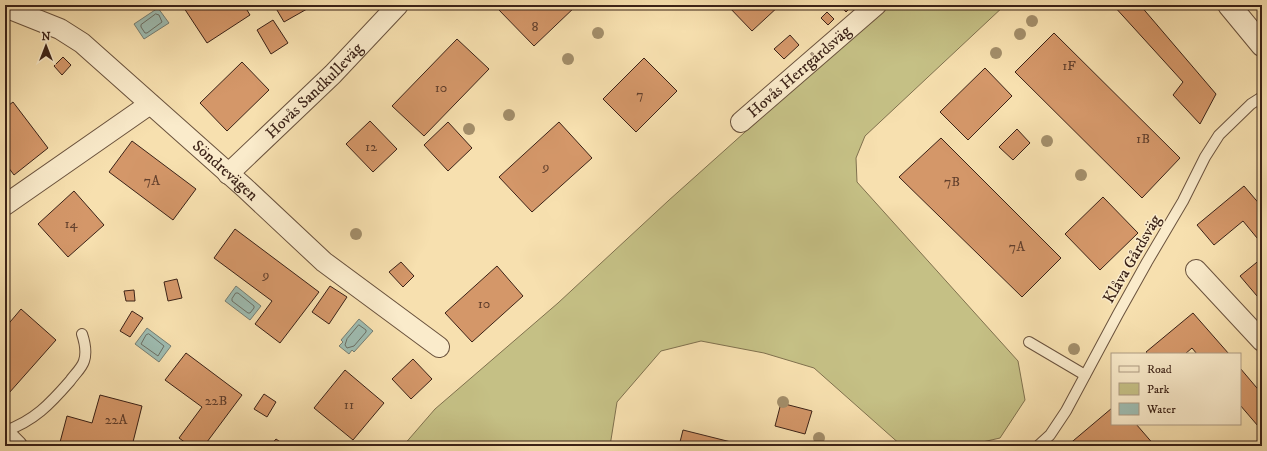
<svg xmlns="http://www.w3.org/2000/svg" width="1267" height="451" font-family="'IM FELL DW Pica',serif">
	<rect width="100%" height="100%" fill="#f7e0af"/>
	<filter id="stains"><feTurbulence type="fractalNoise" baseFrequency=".005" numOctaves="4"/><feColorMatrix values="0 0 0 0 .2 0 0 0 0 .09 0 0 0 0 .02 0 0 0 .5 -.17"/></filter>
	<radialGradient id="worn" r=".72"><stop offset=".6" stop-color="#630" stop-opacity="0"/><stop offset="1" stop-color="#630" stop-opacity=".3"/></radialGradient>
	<path fill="#c5c085" stroke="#80714e" d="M 887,5 L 1005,5 L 865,136 L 856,158 L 857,182 L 1018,361 L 1025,400 L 1000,438 L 965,446 L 902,446 L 814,368 L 764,353 L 701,341 L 661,351 L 617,402 L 610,446 L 403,446 L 435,409 L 558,303 L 668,201 Z"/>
	<g fill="#9ebcb1" stroke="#767e73">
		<path d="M 158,8 L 169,23 L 144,39 L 134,24 Z"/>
		<path d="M 236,286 L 261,306 L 250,320 L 225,301 Z"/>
		<path d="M 359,319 L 373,331 L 354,352 L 352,350 L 349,354 L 339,346 L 343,342 L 341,340 Z"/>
		<path d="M 147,328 L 171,346 L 159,362 L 135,344 Z"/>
	</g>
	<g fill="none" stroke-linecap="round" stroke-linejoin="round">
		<g stroke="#6c6f64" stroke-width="1">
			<path d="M 156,14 L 159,15 L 162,22 L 147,33 L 145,33 L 141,27 L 141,25 Z"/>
			<path d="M 236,293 L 238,293 L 254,306 L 254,308 L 250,313 L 248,313 L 232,301 L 232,299 Z"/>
			<path d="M 359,325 L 366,330 L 366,332 L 354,346 L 347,348 L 345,345 L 347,339 Z"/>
			<path d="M 149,334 L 164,346 L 158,356 L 141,344 L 146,335 Z"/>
		</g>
	</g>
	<g fill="#d49769" stroke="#3b2217">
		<path d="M 182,5 L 244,5 L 250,15 L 207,43 Z"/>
		<path d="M 274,5 L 314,5 L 284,22 Z"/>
		<path d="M 502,5 L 577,5 L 534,46 L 498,9 Z"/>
		<path d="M 727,5 L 780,5 L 752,31 Z"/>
		<path d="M 840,5 L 853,5 L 846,12 Z"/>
		<path d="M 1113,5 L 1140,5 L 1216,94 L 1200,124 L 1173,95 L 1183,82 Z"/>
		<path d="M 827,12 L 834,19 L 828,25 L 821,18 Z"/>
		<path d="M 273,20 L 288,43 L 271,54 L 257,30 Z"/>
		<path d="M 1054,33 L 1180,158 L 1142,198 L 1015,72 Z"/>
		<path d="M 790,35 L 799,45 L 784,59 L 774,49 Z"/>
		<path d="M 457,39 L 489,69 L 424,136 L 392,106 Z"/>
		<path d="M 63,57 L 71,65 L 62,75 L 54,66 Z"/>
		<path d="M 644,58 L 677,91 L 636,132 L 603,99 Z"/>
		<path d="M 242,62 L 269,90 L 227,131 L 200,103 Z"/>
		<path d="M 985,68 L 1012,96 L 968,140 L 940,112 Z"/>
		<path d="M 13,102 L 48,148 L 14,175 L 5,163 L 5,108 Z"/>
		<path d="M 370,121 L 397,149 L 373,172 L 346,144 Z"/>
		<path d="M 448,122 L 472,148 L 448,171 L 424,145 Z"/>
		<path d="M 559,122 L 592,158 L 532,212 L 499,177 Z"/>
		<path d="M 1017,129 L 1030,143 L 1013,160 L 999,147 Z"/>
		<path d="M 941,138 L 1061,258 L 1022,297 L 899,177 Z"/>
		<path d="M 132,141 L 196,189 L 173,220 L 109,172 Z"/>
		<path d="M 1244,186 L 1262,207 L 1262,244 L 1243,221 L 1214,245 L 1197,225 Z"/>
		<path d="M 74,191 L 104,225 L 68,257 L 38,224 Z"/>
		<path d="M 1103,197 L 1138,233 L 1100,270 L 1065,234 Z"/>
		<path d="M 235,229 L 319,292 L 280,343 L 255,324 L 272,301 L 214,258 Z"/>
		<path d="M 1262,258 L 1262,292 L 1257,296 L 1240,276 Z"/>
		<path d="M 401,262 L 414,276 L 403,287 L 389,272 Z"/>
		<path d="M 497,266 L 523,296 L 472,342 L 445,313 Z"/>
		<path d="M 177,279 L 182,298 L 168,301 L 164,282 Z"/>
		<path d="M 330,286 L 347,297 L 329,324 L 312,312 Z"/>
		<path d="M 134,290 L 135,301 L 126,301 L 124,291 Z"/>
		<path d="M 21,309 L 56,340 L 9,393 L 5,389 L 5,328 Z"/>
		<path d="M 132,311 L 143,318 L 130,337 L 120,331 Z"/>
		<path d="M 1193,313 L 1229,354 L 1197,354 L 1192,348 L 1185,354 L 1148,354 L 1146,352 Z"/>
		<path d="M 186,353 L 242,395 L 204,446 L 190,446 L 179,438 L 202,407 L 165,380 Z"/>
		<path d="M 413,359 L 432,379 L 411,399 L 392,379 Z"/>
		<path d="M 1240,368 L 1262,394 L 1262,423 L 1258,426 L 1240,405 Z"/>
		<path d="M 345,370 L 384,403 L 353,440 L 314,408 Z"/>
		<path d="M 264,394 L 276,402 L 267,417 L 254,409 Z"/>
		<path d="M 100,395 L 142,406 L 132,446 L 96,446 L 91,445 L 91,446 L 59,446 L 67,416 L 92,423 Z"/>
		<path d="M 781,403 L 812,411 L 805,434 L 775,426 Z"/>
		<path d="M 1112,408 L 1112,424 L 1136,424 L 1155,446 L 1067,446 Z"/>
		<path d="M 683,430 L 747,446 L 679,446 Z"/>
		<path d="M 276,439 L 286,446 L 270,446 Z"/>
	</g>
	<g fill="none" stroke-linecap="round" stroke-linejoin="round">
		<g stroke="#6a523d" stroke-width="12">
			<g id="service">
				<path d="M 1029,342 L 1085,375"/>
				<path d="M 5,431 C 34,421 50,404 70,381 C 74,375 82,368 84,361 C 87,352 85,343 82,334"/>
				<path d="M 1038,446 L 1050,435 L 1066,411 L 1118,314 L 1147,262 L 1183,201 L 1205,157 L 1219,135 L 1251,104 L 1262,97"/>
			</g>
		</g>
		<g stroke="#6a523d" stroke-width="22">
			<g id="minor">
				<path id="s1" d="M 5,7 L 60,29 L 82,43 L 245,188 L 324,262 L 439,347"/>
				<path id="s2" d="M 741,122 L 876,5"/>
				<path id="s3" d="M 228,174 L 333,74 L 398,5"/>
				<path d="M 5,205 L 150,104"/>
				<path d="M 1196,270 L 1262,341"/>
				<path d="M 5,434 L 17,446"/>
			</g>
		</g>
		<g stroke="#6a523d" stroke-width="24">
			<path id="tertiary" d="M 1229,5 L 1262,45"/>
		</g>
		<use href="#service" stroke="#faebcb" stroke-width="10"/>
		<use href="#minor" stroke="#faebcb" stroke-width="20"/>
		<use href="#tertiary" stroke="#faebcb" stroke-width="22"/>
	</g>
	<g fill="#a38e6a">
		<circle cx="1032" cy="21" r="6"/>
		<circle cx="598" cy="33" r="6"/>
		<circle cx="1020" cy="34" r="6"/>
		<circle cx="996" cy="53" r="6"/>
		<circle cx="568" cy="59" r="6"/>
		<circle cx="509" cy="115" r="6"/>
		<circle cx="469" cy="129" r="6"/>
		<circle cx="1047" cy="141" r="6"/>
		<circle cx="1081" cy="175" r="6"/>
		<circle cx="356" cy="234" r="6"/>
		<circle cx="1074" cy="349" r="6"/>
		<circle cx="783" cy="402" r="6"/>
		<circle cx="819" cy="438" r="6"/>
	</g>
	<g text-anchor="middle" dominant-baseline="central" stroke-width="3" stroke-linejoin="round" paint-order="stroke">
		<g font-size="14" fill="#613f2c">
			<text x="535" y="27">8</text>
			<text x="1069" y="66">1F</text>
			<text x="441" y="88">10</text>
			<text x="640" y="95">7</text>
			<text x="1143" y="139">1B</text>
			<text x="371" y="147">12</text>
			<text x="546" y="167">9</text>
			<text x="152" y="181">7A</text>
			<text x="952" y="182">7B</text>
			<text x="71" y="224">14</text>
			<text x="1017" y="247">7A</text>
			<text x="266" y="275">9</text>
			<text x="484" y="304">10</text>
			<text x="216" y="401">22B</text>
			<text x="349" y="405">11</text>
			<text x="116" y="420">22A</text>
		</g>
		<g font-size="16" fill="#3b2217" stroke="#faebcb">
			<text stroke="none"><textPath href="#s2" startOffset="77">Hovås Herrgårdsväg</textPath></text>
			<text stroke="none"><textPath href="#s3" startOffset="120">Hovås Sandkulleväg</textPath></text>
			<text stroke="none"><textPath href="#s1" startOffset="277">Söndrevägen</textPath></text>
			<text transform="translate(1132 259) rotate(-60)">Klåva Gårdsväg</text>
		</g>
	</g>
	<rect width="1267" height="451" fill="none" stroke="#f7e0af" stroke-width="20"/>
	<rect x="6" y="6" width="1255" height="439" fill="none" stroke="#3b2217" stroke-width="2"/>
	<rect x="10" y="10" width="1247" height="431" fill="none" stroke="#3b2217"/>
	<rect x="1111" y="353" width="130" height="72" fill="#faebcb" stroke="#ae9b83"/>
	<rect x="1119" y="366" width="20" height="6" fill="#faebcb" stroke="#ae9b83"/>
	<text x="1147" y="373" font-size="12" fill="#3b2217">Road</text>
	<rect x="1119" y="383" width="20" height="12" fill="#c5c085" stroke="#ae9b83"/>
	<text x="1147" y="393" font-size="12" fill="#3b2217">Park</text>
	<rect x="1119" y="403" width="20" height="12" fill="#9ebcb1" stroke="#ae9b83"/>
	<text x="1147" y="413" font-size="12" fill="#3b2217">Water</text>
	<g transform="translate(46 46)" stroke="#faebcb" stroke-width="3" paint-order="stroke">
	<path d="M0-3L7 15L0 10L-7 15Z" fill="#3b2217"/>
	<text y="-6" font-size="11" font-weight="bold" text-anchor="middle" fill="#3b2217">N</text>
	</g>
	<rect width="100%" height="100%" filter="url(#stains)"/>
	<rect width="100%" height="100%" fill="url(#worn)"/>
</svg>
